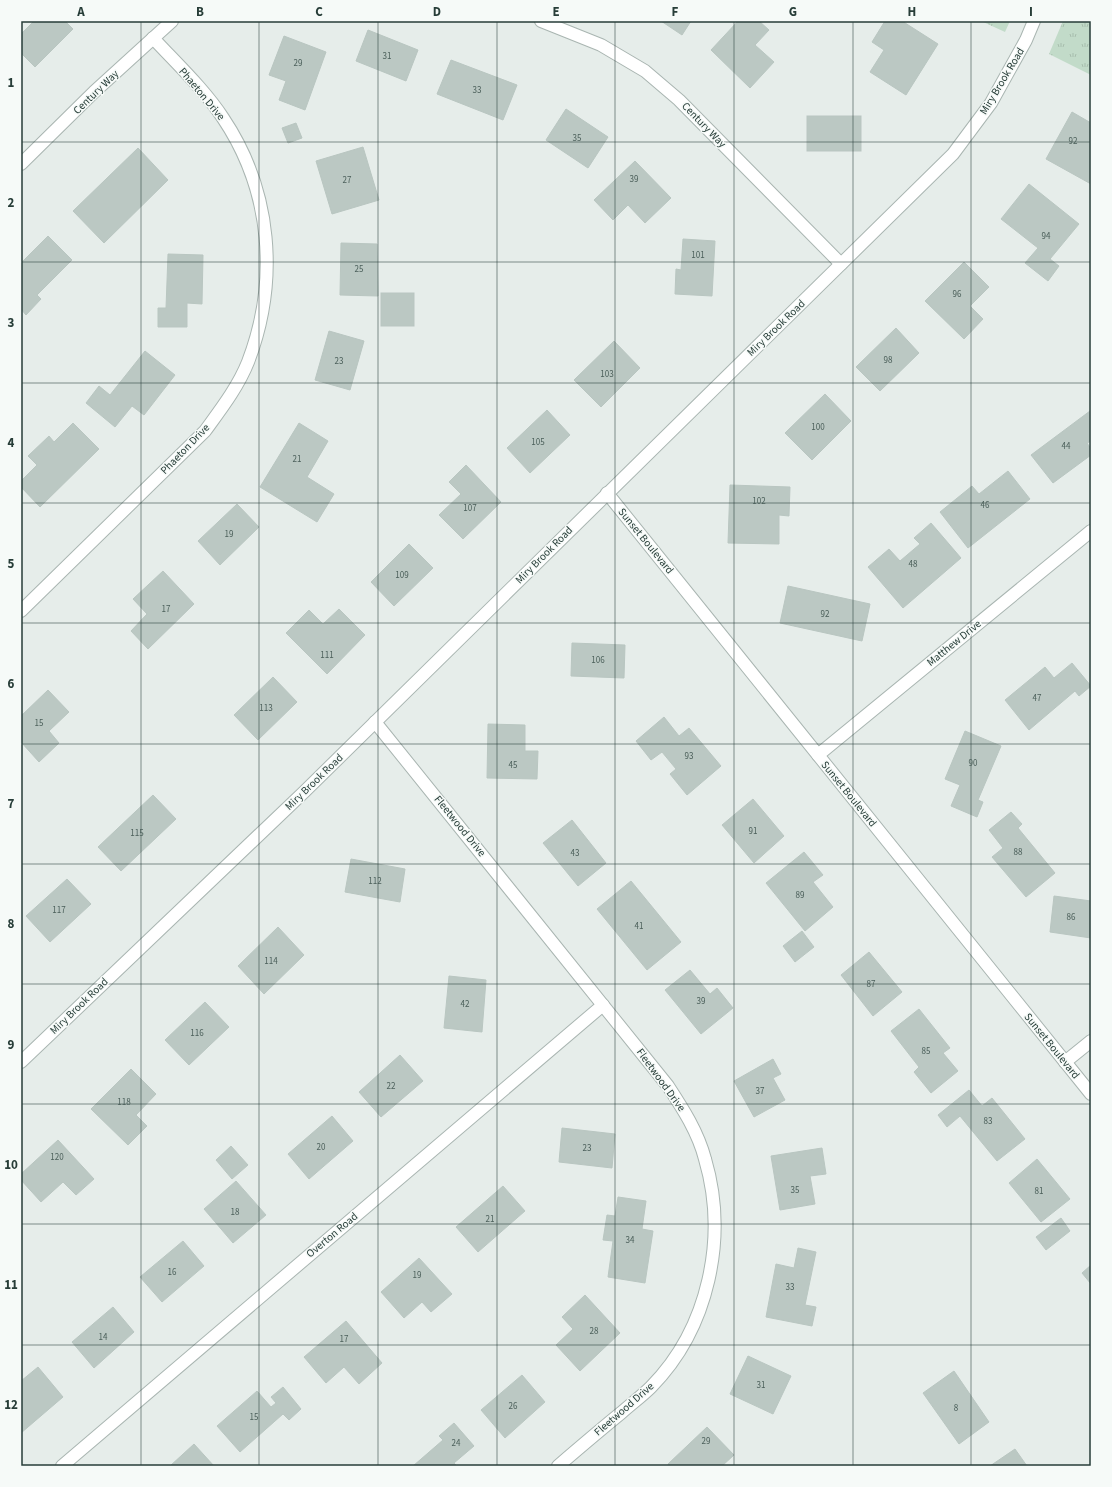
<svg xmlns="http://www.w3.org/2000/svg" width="1112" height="1487" font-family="'Source Sans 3',sans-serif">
	<defs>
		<pattern id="grass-tufts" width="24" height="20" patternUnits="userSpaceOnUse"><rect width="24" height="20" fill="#c2dbc9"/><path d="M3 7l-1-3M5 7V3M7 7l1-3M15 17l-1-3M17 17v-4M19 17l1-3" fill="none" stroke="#a7bdad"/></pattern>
	</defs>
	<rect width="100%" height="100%" fill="#e6edea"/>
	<g fill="url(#grass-tufts)">
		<path d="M 981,21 L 1010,21 L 1005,32 Z"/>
		<path d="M 1063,21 L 1091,21 L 1091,75 L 1049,54 Z"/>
	</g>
	<g fill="#bbc8c3" stroke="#b9c6c1">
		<path d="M 34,21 L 65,21 L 73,29 L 35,67 L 21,53 L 21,34 Z"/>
		<path d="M 661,21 L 691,21 L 682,35 Z"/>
		<path d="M 738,21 L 759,21 L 769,30 L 755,45 L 774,62 L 750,88 L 711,50 Z"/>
		<path d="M 885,21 L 902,21 L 938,44 L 906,95 L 870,72 L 884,50 L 872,42 Z"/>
		<path d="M 368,30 L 418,50 L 406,81 L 356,61 Z"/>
		<path d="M 284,36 L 326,52 L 305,110 L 279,100 L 286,81 L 269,75 Z"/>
		<path d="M 451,60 L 517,85 L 503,120 L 437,94 Z"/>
		<path d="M 566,109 L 608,137 L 588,168 L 546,140 Z"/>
		<path d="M 1072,112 L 1091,123 L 1091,184 L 1046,159 Z"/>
		<rect x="807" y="116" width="54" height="35"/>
		<path d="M 296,123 L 302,138 L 288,143 L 282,128 Z"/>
		<path d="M 363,147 L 379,200 L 332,214 L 316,161 Z"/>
		<path d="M 138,148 L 168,180 L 104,243 L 73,211 Z"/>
		<path d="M 635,161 L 671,198 L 645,223 L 628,205 L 613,220 L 594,200 Z"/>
		<path d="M 1029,184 L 1079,224 L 1050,259 L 1059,266 L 1048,281 L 1025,263 L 1038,248 L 1001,219 Z"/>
		<path d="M 48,236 L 72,260 L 37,295 L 41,299 L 26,315 L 21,309 L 21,263 Z"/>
		<path d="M 683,239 L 715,241 L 712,296 L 675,294 L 676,269 L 681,270 Z"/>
		<path d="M 341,243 L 377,244 L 378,296 L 340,295 Z"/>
		<path d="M 168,254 L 203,255 L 202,304 L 187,303 L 187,327 L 158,327 L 158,308 L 166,308 Z"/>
		<path d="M 964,262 L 989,287 L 970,306 L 983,319 L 964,339 L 925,301 Z"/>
		<rect x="381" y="293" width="33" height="33"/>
		<path d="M 896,328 L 919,353 L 880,391 L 856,367 Z"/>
		<path d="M 329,331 L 364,341 L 350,390 L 315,380 Z"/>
		<path d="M 614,341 L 640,368 L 601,407 L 574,380 Z"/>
		<path d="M 145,351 L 175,375 L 144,415 L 132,406 L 115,427 L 86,403 L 99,386 L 110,395 Z"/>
		<path d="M 825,394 L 851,421 L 812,460 L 785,433 Z"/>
		<path d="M 547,410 L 570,435 L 530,473 L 507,448 Z"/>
		<path d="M 1090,411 L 1091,412 L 1091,441 L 1087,443 L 1091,449 L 1091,455 L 1053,483 L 1031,455 Z"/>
		<path d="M 73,423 L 99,449 L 40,507 L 21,487 L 21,481 L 37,465 L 28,456 L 49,436 L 54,442 Z"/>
		<path d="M 299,423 L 328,441 L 307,477 L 334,494 L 317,522 L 260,487 Z"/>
		<path d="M 466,465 L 501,502 L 463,539 L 439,515 L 461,494 L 449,482 Z"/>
		<path d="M 1008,471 L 1030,499 L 968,548 L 940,512 L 972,486 L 979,494 Z"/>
		<path d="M 730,485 L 790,487 L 789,516 L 779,515 L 779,544 L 728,543 Z"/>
		<path d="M 237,504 L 259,527 L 220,565 L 198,541 Z"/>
		<path d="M 931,523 L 961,558 L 903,608 L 868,567 L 889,549 L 900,561 L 920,544 L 914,538 Z"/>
		<path d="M 409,544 L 433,568 L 394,606 L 371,582 Z"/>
		<path d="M 163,571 L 194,604 L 148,649 L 131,631 L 147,614 L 133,599 Z"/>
		<path d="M 788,586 L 870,604 L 862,641 L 780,623 Z"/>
		<path d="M 339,609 L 365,635 L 327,674 L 286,633 L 309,610 L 323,624 Z"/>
		<path d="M 572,643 L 625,645 L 624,678 L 571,676 Z"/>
		<path d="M 1072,663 L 1091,686 L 1079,696 L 1075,691 L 1029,730 L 1005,700 L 1045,667 L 1054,678 Z"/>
		<path d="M 273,677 L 297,702 L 258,740 L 234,715 Z"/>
		<path d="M 48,690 L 69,712 L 49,731 L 59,743 L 39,762 L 21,742 L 21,716 Z"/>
		<path d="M 664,717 L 679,736 L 689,728 L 721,766 L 687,795 L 670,774 L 676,769 L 662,752 L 651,760 L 636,741 Z"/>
		<path d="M 488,724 L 525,725 L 525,751 L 538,751 L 537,779 L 487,778 Z"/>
		<path d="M 965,731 L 1001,746 L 978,800 L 983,802 L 977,817 L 951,806 L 960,785 L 945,779 Z"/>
		<path d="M 153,795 L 176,819 L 121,871 L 98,847 Z"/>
		<path d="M 753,799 L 784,836 L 754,863 L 722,825 Z"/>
		<path d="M 1011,812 L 1022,824 L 1018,828 L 1055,873 L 1026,897 L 992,857 L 1003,848 L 989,830 Z"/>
		<path d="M 572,820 L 606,863 L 578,886 L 543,843 Z"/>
		<path d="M 804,852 L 823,875 L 813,882 L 833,907 L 805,931 L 766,883 Z"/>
		<path d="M 351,859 L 405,869 L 400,902 L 345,892 Z"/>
		<path d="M 67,879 L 91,904 L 50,942 L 26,916 Z"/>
		<path d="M 631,881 L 681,942 L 647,970 L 597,909 Z"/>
		<path d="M 1054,896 L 1091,901 L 1091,938 L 1050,932 Z"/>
		<path d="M 278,927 L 304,955 L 264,994 L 238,966 Z"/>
		<path d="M 802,931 L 814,947 L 795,962 L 783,946 Z"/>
		<path d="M 869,952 L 902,992 L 873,1016 L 841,975 Z"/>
		<path d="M 690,970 L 710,994 L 717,988 L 733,1008 L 701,1034 L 665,990 Z"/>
		<path d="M 449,976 L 486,980 L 482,1032 L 444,1028 Z"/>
		<path d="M 205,1002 L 229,1027 L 189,1065 L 165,1040 Z"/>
		<path d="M 919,1009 L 950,1048 L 943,1053 L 958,1071 L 931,1093 L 914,1072 L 919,1067 L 891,1031 Z"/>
		<path d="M 400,1055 L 423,1081 L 381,1117 L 359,1092 Z"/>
		<path d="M 773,1059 L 781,1074 L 773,1078 L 785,1100 L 754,1117 L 734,1081 Z"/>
		<path d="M 131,1069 L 156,1094 L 136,1115 L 147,1126 L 128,1145 L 91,1109 Z"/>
		<path d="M 969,1090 L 982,1106 L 992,1098 L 1025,1139 L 997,1161 L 960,1116 L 947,1127 L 938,1115 Z"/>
		<path d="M 332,1116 L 353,1141 L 309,1179 L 288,1154 Z"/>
		<path d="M 562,1128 L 615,1134 L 612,1168 L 559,1162 Z"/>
		<path d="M 58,1140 L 94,1179 L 76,1195 L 63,1182 L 41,1202 L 21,1180 L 21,1174 Z"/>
		<path d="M 231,1146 L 248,1165 L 232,1179 L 216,1160 Z"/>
		<path d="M 822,1148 L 826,1174 L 810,1176 L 815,1204 L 780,1210 L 771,1156 Z"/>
		<path d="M 1037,1159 L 1070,1199 L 1041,1222 L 1009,1183 Z"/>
		<path d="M 236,1181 L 266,1215 L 233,1243 L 204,1209 Z"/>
		<path d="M 503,1186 L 525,1211 L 478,1252 L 456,1227 Z"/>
		<path d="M 618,1197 L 646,1201 L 642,1229 L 653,1231 L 645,1283 L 608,1277 L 613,1241 L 603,1240 L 607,1215 L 615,1216 Z"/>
		<path d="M 1061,1218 L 1070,1231 L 1046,1250 L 1036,1237 Z"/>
		<path d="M 183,1241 L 204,1266 L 162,1302 L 140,1277 Z"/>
		<path d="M 798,1248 L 816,1252 L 805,1305 L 816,1307 L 812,1326 L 766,1317 L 776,1264 L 794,1268 Z"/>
		<path d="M 419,1258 L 452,1294 L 431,1312 L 422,1302 L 404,1318 L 381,1292 Z"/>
		<path d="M 1091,1265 L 1091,1284 L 1082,1273 Z"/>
		<path d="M 585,1295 L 620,1333 L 580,1371 L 556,1345 L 573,1329 L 562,1317 Z"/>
		<path d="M 113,1307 L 134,1332 L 94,1368 L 72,1342 Z"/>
		<path d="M 346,1321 L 382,1363 L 359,1384 L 344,1367 L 326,1383 L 304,1357 Z"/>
		<path d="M 748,1356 L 791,1376 L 773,1414 L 730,1394 Z"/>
		<path d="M 38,1367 L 63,1397 L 21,1433 L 21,1381 Z"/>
		<path d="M 954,1371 L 989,1422 L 959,1444 L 923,1393 Z"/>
		<path d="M 522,1375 L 545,1402 L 505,1438 L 481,1410 Z"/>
		<path d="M 283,1387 L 301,1409 L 289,1420 L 283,1414 L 240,1452 L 217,1426 L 257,1391 L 271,1407 L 276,1403 L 271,1397 Z"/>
		<path d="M 454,1423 L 474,1446 L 454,1463 L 457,1466 L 413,1466 L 443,1440 L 439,1436 Z"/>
		<path d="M 707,1427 L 734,1455 L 722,1466 L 669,1466 L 668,1464 Z"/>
		<path d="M 194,1444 L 214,1466 L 170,1466 Z"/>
		<path d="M 1015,1449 L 1027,1466 L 990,1466 Z"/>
	</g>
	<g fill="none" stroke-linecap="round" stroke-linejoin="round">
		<g stroke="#a9b5b1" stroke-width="14">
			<g id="minor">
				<path d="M 541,21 L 601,45 L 645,71 L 679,100 L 841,264"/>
				<path d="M 21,164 L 94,92 L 172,21"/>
				<path d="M 607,493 L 1091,1094"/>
				<path d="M 21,611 L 205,431 C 221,409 238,387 248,362 C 279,281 272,191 223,118 C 204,89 177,64 153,38"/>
				<path d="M 375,722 L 668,1086 C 683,1109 698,1132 705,1159 C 728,1237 709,1328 651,1387 C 642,1396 631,1404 621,1413 C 600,1430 579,1448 558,1466"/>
				<path d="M 818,755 L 1091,531"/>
				<path d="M 21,1062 L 304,792 L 953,154 L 991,103 L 1026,40 L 1034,21"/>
				<path d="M 1065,1062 L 1091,1041"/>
				<path d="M 62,1466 L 603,1005"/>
			</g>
		</g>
		<use href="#minor" stroke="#fff" stroke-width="12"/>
	</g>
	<path fill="none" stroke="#273d38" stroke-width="1" stroke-opacity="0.55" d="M 141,21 L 141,1466M 259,21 L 259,1466M 378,21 L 378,1466M 497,21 L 497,1466M 615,21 L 615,1466M 734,21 L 734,1466M 853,21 L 853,1466M 971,21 L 971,1466M 21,142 L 1091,142M 21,262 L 1091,262M 21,383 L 1091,383M 21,503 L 1091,503M 21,623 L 1091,623M 21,744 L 1091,744M 21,864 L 1091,864M 21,984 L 1091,984M 21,1104 L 1091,1104M 21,1224 L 1091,1224M 21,1345 L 1091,1345"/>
	<g text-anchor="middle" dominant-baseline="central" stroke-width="3" stroke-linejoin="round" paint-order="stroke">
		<g font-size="9" fill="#4c605b">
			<text x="387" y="56">31</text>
			<text x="298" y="63">29</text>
			<text x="477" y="90">33</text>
			<text x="577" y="138">35</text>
			<text x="1073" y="141">92</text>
			<text x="634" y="179">39</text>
			<text x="347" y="180">27</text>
			<text x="1046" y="236">94</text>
			<text x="698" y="255">101</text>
			<text x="359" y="269">25</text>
			<text x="957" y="294">96</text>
			<text x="888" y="360">98</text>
			<text x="339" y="361">23</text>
			<text x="607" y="374">103</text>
			<text x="818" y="427">100</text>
			<text x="538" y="442">105</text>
			<text x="1066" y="446">44</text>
			<text x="297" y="459">21</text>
			<text x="759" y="501">102</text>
			<text x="985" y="505">46</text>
			<text x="470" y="508">107</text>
			<text x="229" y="534">19</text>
			<text x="913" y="564">48</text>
			<text x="402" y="575">109</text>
			<text x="166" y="609">17</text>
			<text x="825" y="614">92</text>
			<text x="327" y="655">111</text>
			<text x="598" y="660">106</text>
			<text x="1037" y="698">47</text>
			<text x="266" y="708">113</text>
			<text x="39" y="723">15</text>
			<text x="689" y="756">93</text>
			<text x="973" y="763">90</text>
			<text x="513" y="765">45</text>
			<text x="753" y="831">91</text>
			<text x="137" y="833">115</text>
			<text x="1018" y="852">88</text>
			<text x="575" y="853">43</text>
			<text x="375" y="881">112</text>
			<text x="800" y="895">89</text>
			<text x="59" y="910">117</text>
			<text x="1071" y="917">86</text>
			<text x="639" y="926">41</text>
			<text x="271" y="961">114</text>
			<text x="871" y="984">87</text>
			<text x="701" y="1001">39</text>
			<text x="465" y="1004">42</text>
			<text x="197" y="1033">116</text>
			<text x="926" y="1051">85</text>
			<text x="391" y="1086">22</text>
			<text x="760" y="1091">37</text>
			<text x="124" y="1102">118</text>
			<text x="988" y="1121">83</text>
			<text x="321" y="1147">20</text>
			<text x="587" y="1148">23</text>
			<text x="57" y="1157">120</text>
			<text x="795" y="1190">35</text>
			<text x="1039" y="1191">81</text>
			<text x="235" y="1212">18</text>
			<text x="490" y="1219">21</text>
			<text x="630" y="1240">34</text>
			<text x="172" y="1272">16</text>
			<text x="417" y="1275">19</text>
			<text x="790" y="1287">33</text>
			<text x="594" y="1331">28</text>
			<text x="103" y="1337">14</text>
			<text x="344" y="1339">17</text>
			<text x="761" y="1385">31</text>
			<text x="513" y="1406">26</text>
			<text x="956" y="1408">8</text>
			<text x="254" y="1417">15</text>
			<text x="706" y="1441">29</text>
			<text x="456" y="1443">24</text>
		</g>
		<g font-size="11" fill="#273d38" stroke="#f6faf8">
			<text transform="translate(1002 81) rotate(-59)">Miry Brook Road</text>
			<text transform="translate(96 92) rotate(-44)">Century Way</text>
			<text transform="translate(202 94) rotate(50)">Phaeton Drive</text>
			<text transform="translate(704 125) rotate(46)">Century Way</text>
			<text transform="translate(776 328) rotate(-44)">Miry Brook Road</text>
			<text transform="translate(185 449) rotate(-46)">Phaeton Drive</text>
			<text transform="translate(646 541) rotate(51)">Sunset Boulevard</text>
			<text transform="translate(544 555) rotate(-45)">Miry Brook Road</text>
			<text transform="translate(954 643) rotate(-39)">Matthew Drive</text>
			<text transform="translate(314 782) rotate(-44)">Miry Brook Road</text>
			<text transform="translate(849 794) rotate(51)">Sunset Boulevard</text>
			<text transform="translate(460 826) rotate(51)">Fleetwood Drive</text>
			<text transform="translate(79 1006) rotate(-44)">Miry Brook Road</text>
			<text transform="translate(1052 1046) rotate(51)">Sunset Boulevard</text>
			<text transform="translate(661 1080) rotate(54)">Fleetwood Drive</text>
			<text transform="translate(332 1235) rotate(-40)">Overton Road</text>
			<text transform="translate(624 1409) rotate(-41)">Fleetwood Drive</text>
		</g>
	</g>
	<rect width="1112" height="1487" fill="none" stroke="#f6faf8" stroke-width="44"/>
	<rect x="22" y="22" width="1068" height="1443" fill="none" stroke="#273d38" stroke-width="1.5"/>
	<g font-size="13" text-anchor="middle" font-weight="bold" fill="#273d38">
		<text x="81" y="16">A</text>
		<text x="200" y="16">B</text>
		<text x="319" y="16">C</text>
		<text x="437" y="16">D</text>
		<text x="556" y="16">E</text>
		<text x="675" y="16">F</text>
		<text x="793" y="16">G</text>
		<text x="912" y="16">H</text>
		<text x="1031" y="16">I</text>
		<text x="11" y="87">1</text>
		<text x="11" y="207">2</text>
		<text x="11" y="327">3</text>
		<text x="11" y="447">4</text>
		<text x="11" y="568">5</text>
		<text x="11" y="688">6</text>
		<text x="11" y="808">7</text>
		<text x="11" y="928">8</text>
		<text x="11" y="1049">9</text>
		<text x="11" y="1169">10</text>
		<text x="11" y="1289">11</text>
		<text x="11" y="1409">12</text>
	</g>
</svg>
